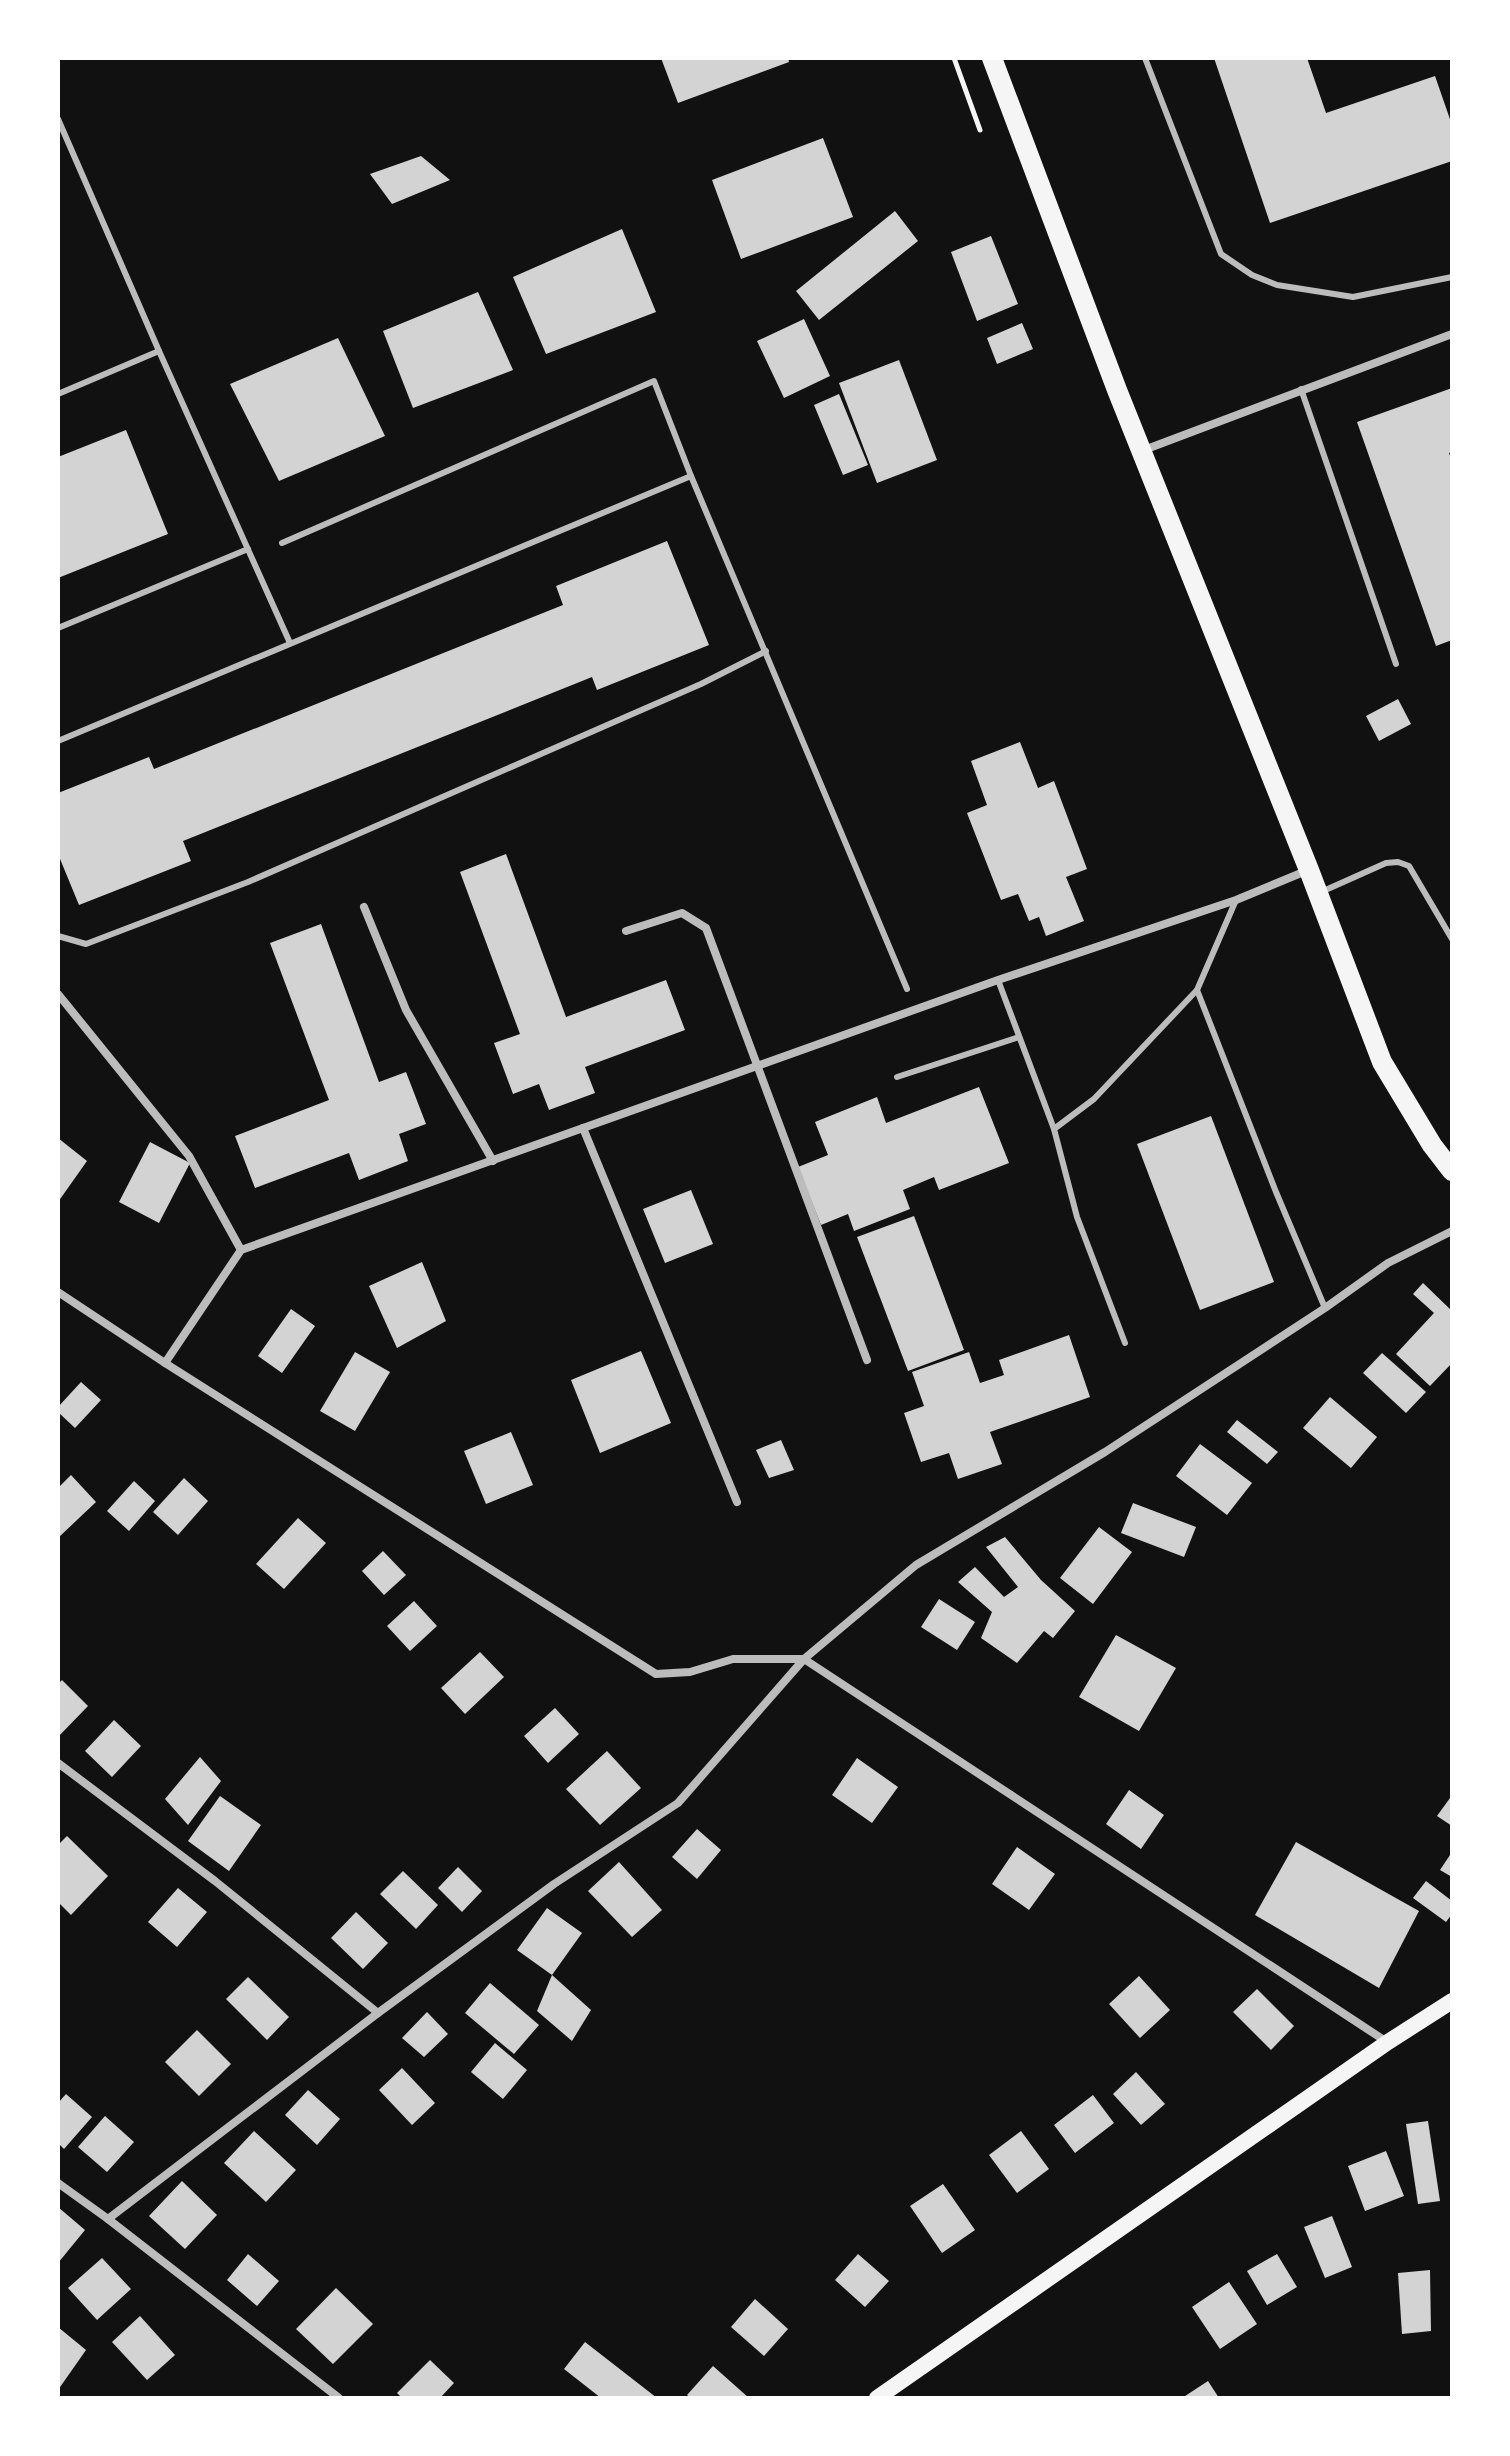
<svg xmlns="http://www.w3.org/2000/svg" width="1510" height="2456" font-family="'Roboto Condensed',sans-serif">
	<rect width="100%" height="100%" fill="#111"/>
	<g fill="#d3d3d3">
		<path d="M 661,58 L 788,58 L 789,62 L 678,103 Z"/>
		<path d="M 1214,58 L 1307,58 L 1326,113 L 1435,76 L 1452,125 L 1452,161 L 1270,223 Z"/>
		<path d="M 823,138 L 853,217 L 741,259 L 712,180 Z"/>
		<path d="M 421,156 L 450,180 L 392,204 L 370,174 Z"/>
		<path d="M 895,211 L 918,241 L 819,320 L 796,291 Z"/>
		<path d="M 622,229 L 656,312 L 546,354 L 513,277 Z"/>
		<path d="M 991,236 L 1018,304 L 977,321 L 951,252 Z"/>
		<path d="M 478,292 L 513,370 L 413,408 L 383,331 Z"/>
		<path d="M 804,319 L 830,376 L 784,398 L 757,341 Z"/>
		<path d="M 1022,323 L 1033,349 L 997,364 L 987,338 Z"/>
		<path d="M 338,338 L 385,436 L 279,481 L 230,384 Z"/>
		<path d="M 899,360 L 937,460 L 877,483 L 839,383 Z"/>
		<path d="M 1452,388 L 1452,452 L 1449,453 L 1452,461 L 1452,640 L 1436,646 L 1357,422 Z"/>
		<path d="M 839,394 L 868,465 L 843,475 L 814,405 Z"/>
		<path d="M 126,430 L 168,534 L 58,578 L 58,457 Z"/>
		<path d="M 667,541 L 709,645 L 597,690 L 592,677 L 183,841 L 191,861 L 79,905 L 58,854 L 58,793 L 149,757 L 154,769 L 563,605 L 556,586 Z"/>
		<path d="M 1398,699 L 1411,724 L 1379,741 L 1366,716 Z"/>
		<path d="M 1020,742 L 1038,788 L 1054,781 L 1087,869 L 1066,877 L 1084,921 L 1046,936 L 1039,917 L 1029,921 L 1018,894 L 1001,900 L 967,813 L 987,805 L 971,761 Z"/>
		<path d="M 506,854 L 566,1017 L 666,980 L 685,1030 L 585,1067 L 595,1093 L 549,1110 L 539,1084 L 513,1094 L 494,1043 L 520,1034 L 460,872 Z"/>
		<path d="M 321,924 L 379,1082 L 406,1072 L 426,1124 L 399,1134 L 408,1161 L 359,1180 L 349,1153 L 255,1188 L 235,1136 L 329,1100 L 270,943 Z"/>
		<path d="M 979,1087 L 1009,1163 L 939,1190 L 934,1177 L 903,1190 L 910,1209 L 854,1231 L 848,1214 L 821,1225 L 798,1167 L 828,1155 L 815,1122 L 877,1097 L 886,1123 Z"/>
		<path d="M 1211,1116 L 1274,1282 L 1200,1310 L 1137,1144 Z"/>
		<path d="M 58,1138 L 87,1161 L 58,1202 Z"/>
		<path d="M 150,1142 L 190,1163 L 159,1223 L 119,1202 Z"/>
		<path d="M 691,1190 L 713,1244 L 665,1263 L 643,1209 Z"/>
		<path d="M 914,1216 L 964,1350 L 908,1371 L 857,1237 Z"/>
		<path d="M 422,1262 L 446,1321 L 397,1348 L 369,1286 Z"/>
		<path d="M 1423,1283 L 1452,1311 L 1452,1363 L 1430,1386 L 1396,1354 L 1434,1313 L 1413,1294 Z"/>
		<path d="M 291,1309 L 315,1326 L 282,1373 L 258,1356 Z"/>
		<path d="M 1069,1335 L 1090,1397 L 990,1432 L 1002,1464 L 958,1479 L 949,1453 L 921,1462 L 904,1413 L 924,1406 L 912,1372 L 969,1352 L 980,1383 L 1004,1375 L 999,1360 Z"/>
		<path d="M 641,1351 L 671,1423 L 600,1453 L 571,1380 Z"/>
		<path d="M 355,1352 L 390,1372 L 355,1431 L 320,1411 Z"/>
		<path d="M 1382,1353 L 1426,1392 L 1406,1413 L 1363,1373 Z"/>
		<path d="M 81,1382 L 101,1400 L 75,1428 L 58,1412 L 58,1407 Z"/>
		<path d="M 1330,1397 L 1377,1437 L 1351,1468 L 1303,1428 Z"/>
		<path d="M 1237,1420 L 1278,1452 L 1267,1464 L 1227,1432 Z"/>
		<path d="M 511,1432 L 533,1485 L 486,1504 L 464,1451 Z"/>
		<path d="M 781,1440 L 794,1470 L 769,1478 L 756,1450 Z"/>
		<path d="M 1200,1444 L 1252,1483 L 1227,1515 L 1176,1476 Z"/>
		<path d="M 71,1475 L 96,1502 L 58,1538 L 58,1488 Z"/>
		<path d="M 184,1478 L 208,1501 L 178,1535 L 153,1512 Z"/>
		<path d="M 134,1481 L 155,1501 L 129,1531 L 107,1511 Z"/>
		<path d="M 1133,1503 L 1196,1527 L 1184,1557 L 1121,1533 Z"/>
		<path d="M 298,1518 L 326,1543 L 284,1589 L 256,1564 Z"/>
		<path d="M 1099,1527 L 1132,1552 L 1093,1604 L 1060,1578 Z"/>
		<path d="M 1005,1537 L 1041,1580 L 1075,1611 L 1053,1638 L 1044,1631 L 1017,1663 L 981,1638 L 992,1612 L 958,1582 L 975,1567 L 1004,1597 L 1018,1587 L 986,1547 Z"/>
		<path d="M 383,1551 L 406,1575 L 384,1595 L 362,1571 Z"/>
		<path d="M 939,1599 L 975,1622 L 957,1650 L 921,1627 Z"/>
		<path d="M 414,1601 L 437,1626 L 410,1651 L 387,1626 Z"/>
		<path d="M 1116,1635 L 1176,1668 L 1139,1731 L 1079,1697 Z"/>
		<path d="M 480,1652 L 504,1677 L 465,1714 L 441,1688 Z"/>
		<path d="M 62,1680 L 88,1706 L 58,1737 L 58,1684 Z"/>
		<path d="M 555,1708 L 579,1734 L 548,1763 L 524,1736 Z"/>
		<path d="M 114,1720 L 141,1746 L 112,1777 L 85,1751 Z"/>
		<path d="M 607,1751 L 641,1788 L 600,1825 L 566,1789 Z"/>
		<path d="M 200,1757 L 221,1781 L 188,1825 L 165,1799 Z"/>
		<path d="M 857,1758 L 898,1787 L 872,1823 L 832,1795 Z"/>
		<path d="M 1129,1790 L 1164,1815 L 1141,1849 L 1106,1824 Z"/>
		<path d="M 220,1796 L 261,1825 L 229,1871 L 188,1841 Z"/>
		<path d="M 1450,1798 L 1452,1800 L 1452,1826 L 1437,1816 Z"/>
		<path d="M 697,1829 L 721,1850 L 697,1879 L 672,1857 Z"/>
		<path d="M 67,1836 L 108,1876 L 71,1915 L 58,1902 L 58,1845 Z"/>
		<path d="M 1296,1842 L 1419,1911 L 1379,1988 L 1255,1915 Z"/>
		<path d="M 1017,1847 L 1055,1874 L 1029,1910 L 992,1884 Z"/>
		<path d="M 1452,1852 L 1452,1877 L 1440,1870 Z"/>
		<path d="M 619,1862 L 662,1910 L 632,1937 L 588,1891 Z"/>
		<path d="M 458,1867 L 482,1891 L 462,1912 L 438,1888 Z"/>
		<path d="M 403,1871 L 438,1905 L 416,1929 L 380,1894 Z"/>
		<path d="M 1426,1881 L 1452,1901 L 1452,1914 L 1446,1922 L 1413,1898 Z"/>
		<path d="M 178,1888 L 207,1912 L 177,1947 L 148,1922 Z"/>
		<path d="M 547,1908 L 582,1933 L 552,1975 L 517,1950 Z"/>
		<path d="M 356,1912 L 388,1943 L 363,1969 L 331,1938 Z"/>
		<path d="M 552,1975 L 591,2010 L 572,2041 L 537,2011 Z"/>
		<path d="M 1139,1976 L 1170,2010 L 1140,2038 L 1109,2004 Z"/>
		<path d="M 248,1977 L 289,2017 L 267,2040 L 226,1999 Z"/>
		<path d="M 490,1983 L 539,2025 L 514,2054 L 465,2013 Z"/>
		<path d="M 1257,1989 L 1294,2026 L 1271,2050 L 1233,2012 Z"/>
		<path d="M 427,2012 L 448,2034 L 424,2057 L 402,2038 Z"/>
		<path d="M 197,2030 L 231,2064 L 199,2096 L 165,2062 Z"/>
		<path d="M 495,2043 L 527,2070 L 503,2099 L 471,2072 Z"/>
		<path d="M 402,2068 L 435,2103 L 412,2125 L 379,2090 Z"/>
		<path d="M 1136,2072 L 1165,2104 L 1141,2125 L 1113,2094 Z"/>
		<path d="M 308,2090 L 340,2119 L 317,2145 L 285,2115 Z"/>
		<path d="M 66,2094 L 92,2117 L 64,2149 L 58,2143 L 58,2103 Z"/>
		<path d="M 1093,2095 L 1114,2123 L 1075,2153 L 1054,2125 Z"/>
		<path d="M 105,2116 L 134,2142 L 107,2172 L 78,2147 Z"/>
		<path d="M 1428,2121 L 1440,2201 L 1418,2204 L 1406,2124 Z"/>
		<path d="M 254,2131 L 296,2170 L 266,2202 L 224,2163 Z"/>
		<path d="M 1021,2131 L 1049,2169 L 1017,2193 L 989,2155 Z"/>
		<path d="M 1386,2151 L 1404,2196 L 1365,2211 L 1348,2166 Z"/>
		<path d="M 182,2181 L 217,2215 L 185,2249 L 149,2216 Z"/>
		<path d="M 943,2184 L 975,2230 L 942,2253 L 910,2206 Z"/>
		<path d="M 58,2207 L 85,2230 L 58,2263 Z"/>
		<path d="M 1332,2216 L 1352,2267 L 1325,2278 L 1304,2227 Z"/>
		<path d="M 248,2254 L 279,2281 L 257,2306 L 227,2280 Z"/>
		<path d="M 858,2254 L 889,2281 L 865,2307 L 835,2280 Z"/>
		<path d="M 1277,2254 L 1297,2287 L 1267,2305 L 1247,2271 Z"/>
		<path d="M 102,2258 L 131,2289 L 97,2320 L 68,2288 Z"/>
		<path d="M 1430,2270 L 1431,2331 L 1402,2334 L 1398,2273 Z"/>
		<path d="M 1229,2282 L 1257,2324 L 1220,2349 L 1192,2307 Z"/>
		<path d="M 336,2288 L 373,2324 L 333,2364 L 296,2329 Z"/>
		<path d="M 755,2299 L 788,2329 L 764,2356 L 731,2327 Z"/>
		<path d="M 140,2316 L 175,2355 L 147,2380 L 112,2342 Z"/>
		<path d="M 58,2327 L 86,2350 L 58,2390 Z"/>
		<path d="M 585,2342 L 657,2398 L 601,2398 L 564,2369 Z"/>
		<path d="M 430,2360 L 454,2383 L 440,2398 L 402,2398 L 397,2393 Z"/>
		<path d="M 713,2366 L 749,2398 L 691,2398 L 687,2395 Z"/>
		<path d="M 1208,2381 L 1219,2398 L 1182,2398 Z"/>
	</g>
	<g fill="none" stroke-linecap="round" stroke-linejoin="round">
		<path stroke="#f5f5f5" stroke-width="5" d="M 954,58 L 980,130"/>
		<g stroke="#bcbcbc" stroke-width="6">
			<path d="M 1145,58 L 1221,254 L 1252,275 L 1277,285 L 1353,297 L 1452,277"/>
			<path d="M 58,119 L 159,351"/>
			<path d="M 1301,389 L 1396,664"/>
			<path d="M 58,394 L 159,351 L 290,643"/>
			<path d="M 282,543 L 654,381 L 691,476"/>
			<path d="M 58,628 L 248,549"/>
			<path d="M 58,741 L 691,476 L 907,989"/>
			<path d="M 1321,892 L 1386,863 L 1398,862 L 1409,866 L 1452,939"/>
			<path d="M 58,936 L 86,944 L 248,882 L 701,684 L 766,651"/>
			<path d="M 998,980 L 1054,1129"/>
			<path d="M 1197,990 L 1236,900"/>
			<path d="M 897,1077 L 1019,1037"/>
			<path d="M 1125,1343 L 1077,1217 L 1054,1129 L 1094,1099 L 1197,990 L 1276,1192 L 1325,1308"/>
		</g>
		<g stroke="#bcbcbc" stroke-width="8">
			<path d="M 1144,450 L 1452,334"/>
			<path d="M 364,907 L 406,1010 L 493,1161"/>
			<path d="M 626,931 L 682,913 L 706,928 L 867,1360"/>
			<path d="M 58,994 L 189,1156 L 241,1250"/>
			<path d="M 583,1128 L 737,1502"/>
			<path d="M 58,1292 L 165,1363 L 656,1674 L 690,1672 L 733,1659 L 804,1659 L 1387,2042"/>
			<path d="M 165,1363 L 241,1250 L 998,980 L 1236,900 L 1306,871"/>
			<path d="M 58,1763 L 215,1881 L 378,2013"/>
			<path d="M 58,2183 L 108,2219 L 339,2398"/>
			<path d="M 108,2219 L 378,2013 L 554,1884 L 678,1803 L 804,1659 L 916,1565 L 1105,1452 L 1325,1308 L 1388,1263 L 1452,1231"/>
		</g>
		<path stroke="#f5f5f5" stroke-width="16" d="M 877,2398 L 1388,2042 L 1452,2001"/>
		<path stroke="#f5f5f5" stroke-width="20" d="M 992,58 L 1117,390 L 1309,870 L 1382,1062 L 1432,1145 L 1452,1171"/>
	</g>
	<rect width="1510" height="2456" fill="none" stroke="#ffffff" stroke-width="120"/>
</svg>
